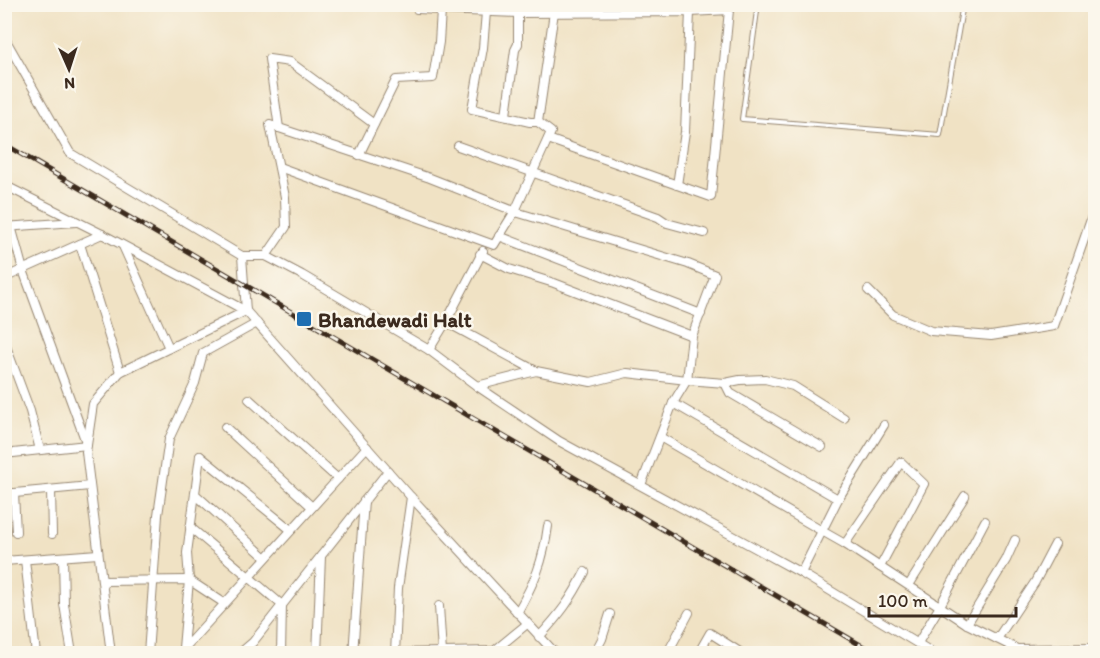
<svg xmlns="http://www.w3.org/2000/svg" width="1100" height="658" font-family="Itim,sans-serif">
	<rect width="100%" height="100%" fill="#fbf7ec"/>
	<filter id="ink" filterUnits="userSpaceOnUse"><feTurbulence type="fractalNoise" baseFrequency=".0167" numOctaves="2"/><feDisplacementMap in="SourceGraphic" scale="12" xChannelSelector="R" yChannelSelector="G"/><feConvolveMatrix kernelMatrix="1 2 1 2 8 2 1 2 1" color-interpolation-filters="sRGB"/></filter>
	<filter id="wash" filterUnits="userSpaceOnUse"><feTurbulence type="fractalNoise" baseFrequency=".008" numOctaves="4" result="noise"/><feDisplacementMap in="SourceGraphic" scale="24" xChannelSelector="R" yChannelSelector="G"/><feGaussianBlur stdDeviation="1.35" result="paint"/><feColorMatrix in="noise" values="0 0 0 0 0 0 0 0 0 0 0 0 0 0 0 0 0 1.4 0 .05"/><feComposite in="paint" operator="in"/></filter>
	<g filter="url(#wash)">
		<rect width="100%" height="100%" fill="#f0e2c4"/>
	</g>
	<g filter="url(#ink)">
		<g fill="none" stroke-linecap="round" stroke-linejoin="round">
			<g stroke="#968671" stroke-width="6">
				<path id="lane" d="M 758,4 L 742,119 L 940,135 L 963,4"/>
			</g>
			<g stroke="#968671" stroke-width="10">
				<g id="street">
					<path d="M 417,9 L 518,13 L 690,12 L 685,132 L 677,185"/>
					<path d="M 4,37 L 70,153 L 242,256 L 246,311"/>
					<path d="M 506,115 L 515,50 L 518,44 L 518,13"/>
					<path d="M 538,122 L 554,12"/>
					<path d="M 279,128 L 269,59 L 290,62 L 374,124"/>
					<path d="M 548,139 L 711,197 L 729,10 L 690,12"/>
					<path d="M 458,146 L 658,217 L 667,223 L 704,233"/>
					<path d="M 359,155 L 396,80 L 433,78 L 439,42 L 441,11"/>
					<path d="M 279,167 L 494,245 L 515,211 L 551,132 L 538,122 L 530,122 L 472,109 L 483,48 L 486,12"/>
					<path d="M 4,185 L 102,234 L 4,278"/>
					<path d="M 4,227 L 76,222"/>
					<path d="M 102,234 L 246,311 L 411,497 L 556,654"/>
					<path d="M 499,236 L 701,314"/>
					<path d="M 80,244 L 120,372"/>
					<path d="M 123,246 L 169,348"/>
					<path d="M 483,251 L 446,322 L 536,371"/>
					<path d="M 480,254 L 509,269 L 554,283 L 692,336"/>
					<path d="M 242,256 L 266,256 L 302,275 L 429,350 L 477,386 L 559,441 L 801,573 L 935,654"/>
					<path d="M 266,256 L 286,227 L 285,197 L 270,125 L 430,178 L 519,213 L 688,264 L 715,275 L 692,336 L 687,380 L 725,383 L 740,380 L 765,379 L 793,386 L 844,418"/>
					<path d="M 868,290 L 893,315 L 931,331 L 991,336 L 1054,326 L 1096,205"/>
					<path d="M 4,341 L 30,411 L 40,450"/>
					<path d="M 429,350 L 446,322"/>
					<path d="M 725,383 L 730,393 L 822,447"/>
					<path d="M 477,386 L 536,371 L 591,382 L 627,373 L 687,380 L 673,403 L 641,485"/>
					<path d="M 249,399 L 338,479"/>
					<path d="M 673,403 L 838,499"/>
					<path d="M 225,427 L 312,507"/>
					<path d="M 660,437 L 822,531 L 838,499 L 884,425"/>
					<path d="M 4,454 L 87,445 L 23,270 L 11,226"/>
					<path d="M 200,456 L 291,530"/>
					<path d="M 51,490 L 52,534"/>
					<path d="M 14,493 L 16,532"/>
					<path d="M 4,494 L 90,486"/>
					<path d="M 195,494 L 265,557"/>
					<path d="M 190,527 L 282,605 L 281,654"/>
					<path d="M 845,544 L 880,567"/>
					<path d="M 63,557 L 64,604 L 72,654"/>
					<path d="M 25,560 L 36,654"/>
					<path d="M 4,561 L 98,554"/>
					<path d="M 801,573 L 822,531 L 845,544 L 901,462 L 924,484 L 880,567 L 967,624 L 1017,649 L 1096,648"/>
					<path d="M 102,581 L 189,580 L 224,603"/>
					<path d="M 909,585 L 965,496"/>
					<path d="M 439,606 L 442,653"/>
					<path d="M 517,613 C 535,581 543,563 548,526"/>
					<path d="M 967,624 L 1006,560 L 1015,540"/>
					<path d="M 539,637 C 560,614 571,600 585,572"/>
					<path d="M 997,639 L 1035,582 L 1055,544"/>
					<path d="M 918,643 L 940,606 L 985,521"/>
					<path d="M 183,648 L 189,580 L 187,553 L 200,456"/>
					<path d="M 395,653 L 494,651 L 527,624"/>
					<path d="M 111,654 L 86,452 L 93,404 L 120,372 L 246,311"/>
					<path d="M 148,654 L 158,515 L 169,439 L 195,383 L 203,353 L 257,323"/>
					<path d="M 179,654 L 367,447"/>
					<path d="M 239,654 L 253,642 L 388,471"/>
					<path d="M 317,654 L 321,556"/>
					<path d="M 353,654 L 364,501"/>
					<path d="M 395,654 L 398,588 L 411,497"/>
					<path d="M 594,654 L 602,639 L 610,614"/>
					<path d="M 667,654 L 689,613"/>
					<path d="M 698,654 L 710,633 L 743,654"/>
				</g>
			</g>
			<use href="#lane" stroke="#fff" stroke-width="4"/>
			<use href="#street" stroke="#fff" stroke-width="8"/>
			<g stroke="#3b2a1e" stroke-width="5">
				<path id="rail" d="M 4,144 L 876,654"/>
			</g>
			<use href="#rail" stroke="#fbf7ec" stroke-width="3" stroke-dasharray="9" stroke-linecap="butt"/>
		</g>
	</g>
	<rect fill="#1f6fb2" stroke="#fbf7ec" stroke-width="2" x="296" y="311" width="16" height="16" rx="3"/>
	<g text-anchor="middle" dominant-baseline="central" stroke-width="5" stroke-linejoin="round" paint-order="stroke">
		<g font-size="21" font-weight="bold" fill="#3b2a1e" stroke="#fbf7ec" text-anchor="start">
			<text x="318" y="319">Bhandewadi Halt</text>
		</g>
	</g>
	<rect width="1100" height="658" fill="none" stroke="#fbf7ec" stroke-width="24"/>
	<g transform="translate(69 69) rotate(177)" stroke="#fbf7ec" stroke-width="4.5" paint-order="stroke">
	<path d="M0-4.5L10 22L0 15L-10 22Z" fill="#3b2a1e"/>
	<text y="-9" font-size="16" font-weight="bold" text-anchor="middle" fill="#3b2a1e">N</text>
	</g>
	<path d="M869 607v9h147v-9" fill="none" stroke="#3b2a1e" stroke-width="3"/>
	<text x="878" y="607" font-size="18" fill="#3b2a1e" stroke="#fbf7ec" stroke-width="4.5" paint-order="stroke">100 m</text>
</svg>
